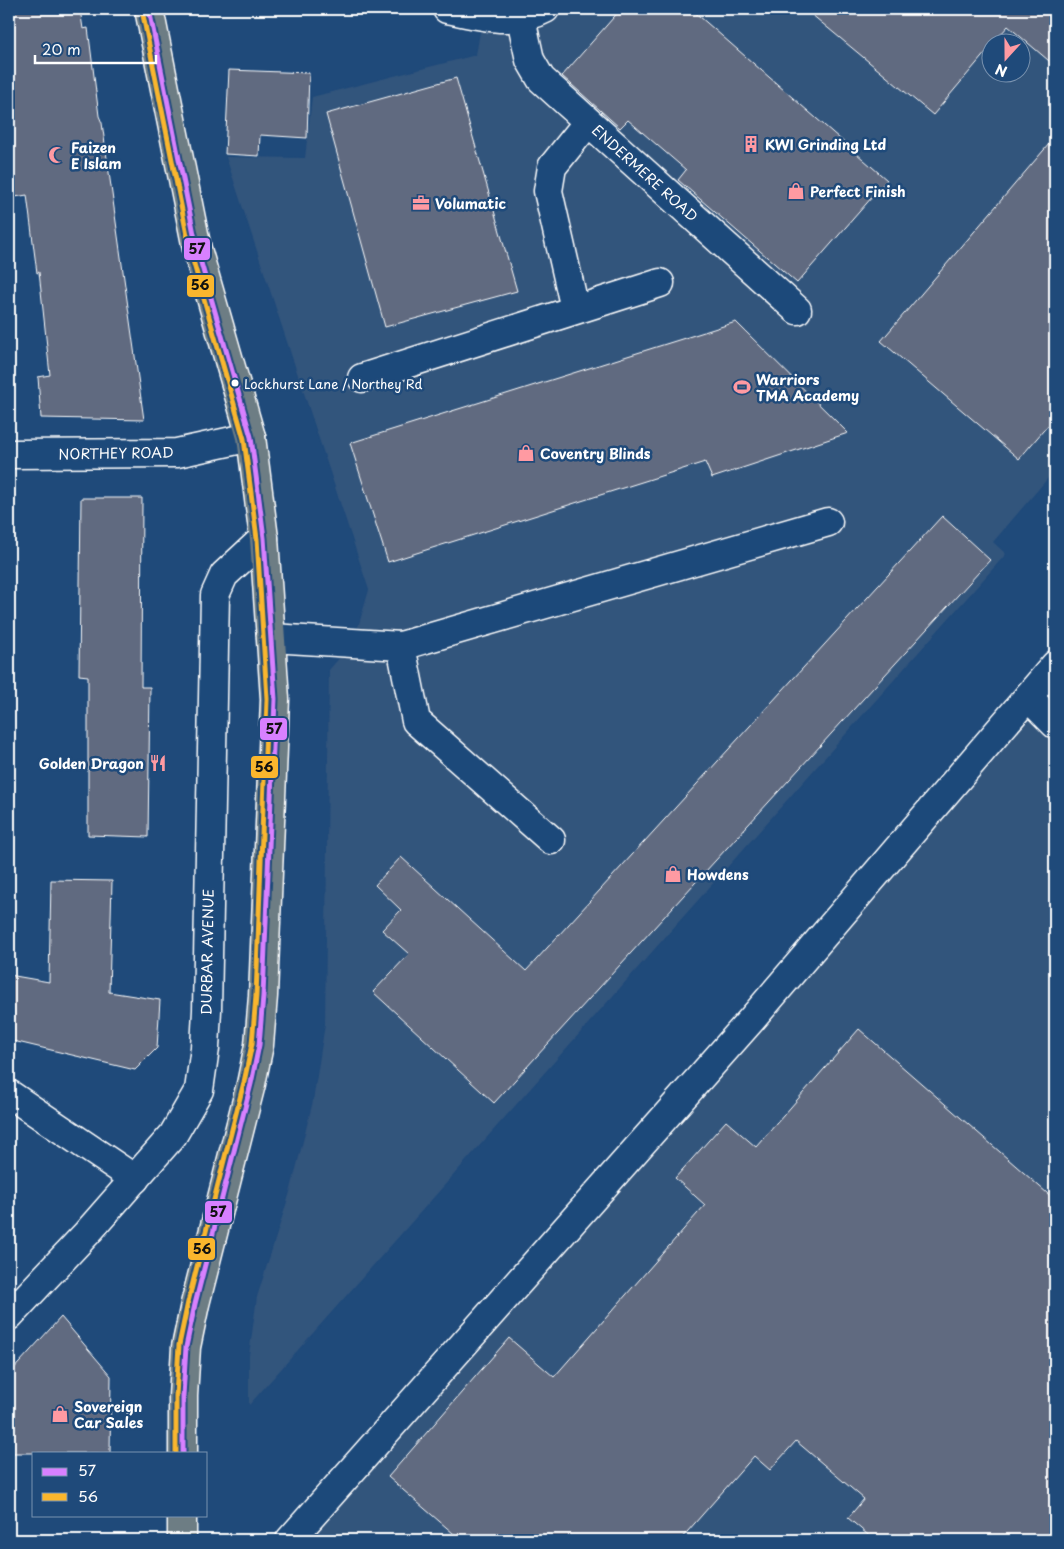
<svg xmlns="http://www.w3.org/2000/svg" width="1064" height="1549" font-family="'Playpen Sans',sans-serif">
	<rect width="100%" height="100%" fill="#1f4a7a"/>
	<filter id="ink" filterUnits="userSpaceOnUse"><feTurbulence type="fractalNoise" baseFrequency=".02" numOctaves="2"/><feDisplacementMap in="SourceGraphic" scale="10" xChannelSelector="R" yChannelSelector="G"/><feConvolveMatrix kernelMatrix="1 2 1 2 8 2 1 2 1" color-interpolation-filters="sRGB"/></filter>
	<g filter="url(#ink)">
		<g fill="#32547c" fill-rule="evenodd">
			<path d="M 484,9 L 1055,9 L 1055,470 L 993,542 L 1006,554 L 249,1405 L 249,1355 L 257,1297 L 291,1189 L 313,1101 L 325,1024 L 329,670 L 354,641 L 369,590 L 226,157 L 305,158 L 312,97 L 476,55 ZM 992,42 L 1022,42 L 1022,72 L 992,72 Z"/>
			<path d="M 1055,665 L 1055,1540 L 303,1540 Z"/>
		</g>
		<g fill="#606a80" stroke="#fff">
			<path d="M 9,9 L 80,9 L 83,29 L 88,28 L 99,116 L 102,123 L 144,420 L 41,418 L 38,377 L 50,375 L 39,272 L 37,273 L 27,195 L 9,198 Z"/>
			<path d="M 621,9 L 691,9 L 887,180 L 797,283 L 678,180 L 686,170 L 628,120 L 620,128 L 562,76 Z"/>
			<path d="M 805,9 L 1055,9 L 1055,66 L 1008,26 L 994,42 L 992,42 L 992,45 L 933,115 Z"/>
			<path d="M 229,70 L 309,73 L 307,138 L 260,135 L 259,156 L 225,154 Z"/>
			<path d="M 456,78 L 517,291 L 385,327 L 326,114 Z"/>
			<path d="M 1055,137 L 1055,417 L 1019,459 L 881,341 Z"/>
			<path d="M 736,322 L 848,433 L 712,478 L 705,462 L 388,562 L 350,443 Z"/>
			<path d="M 81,498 L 142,498 L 141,687 L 150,687 L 148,837 L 88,835 L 88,676 L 79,675 Z"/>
			<path d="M 942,516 L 990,560 L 494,1103 L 373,992 L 409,954 L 382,930 L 401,910 L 375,885 L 401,857 L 526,971 Z"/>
			<path d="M 51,880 L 112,881 L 109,992 L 160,1000 L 157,1048 L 135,1070 L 9,1040 L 9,975 L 49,982 Z"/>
			<path d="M 859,1029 L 1055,1200 L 1055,1540 L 874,1540 L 848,1518 L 864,1499 L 796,1441 L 770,1470 L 754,1456 L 680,1540 L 461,1540 L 388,1477 L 509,1338 L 554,1377 L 705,1205 L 675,1178 L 726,1121 L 756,1147 Z"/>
			<path d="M 61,1317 L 111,1376 L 110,1453 L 9,1453 L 9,1374 Z"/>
		</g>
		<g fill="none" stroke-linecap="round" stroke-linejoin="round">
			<g stroke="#fff" stroke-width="31">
				<g id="minor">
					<path d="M 447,9 C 479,15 514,26 545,9"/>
					<path d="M 521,18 L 530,60 L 541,79 L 797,310"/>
					<path d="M 575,309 L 548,191 L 552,167 L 588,122"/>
					<path d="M 362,378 L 660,283"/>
					<path d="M 9,454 L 177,453 L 251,437"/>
					<path d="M 272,638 L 401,646 L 828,522"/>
					<path d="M 401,646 L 416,721 L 551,840"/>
					<path d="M 1028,697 L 1055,724"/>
					<path d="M 9,1094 L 135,1179"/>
					<path d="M 9,1316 L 87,1233 L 173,1135 L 199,1090 L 205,1048 L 207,1010 L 215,595 L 224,575 L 264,538"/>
					<path d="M 290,1540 L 752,1019 L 1055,665"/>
				</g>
			</g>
			<g stroke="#fff" stroke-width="31">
				<g id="major">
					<path d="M 149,9 L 197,249 L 251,437 L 264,538 L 275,699 L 263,996 L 259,1045 L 251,1084 L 195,1304 L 186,1347 L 183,1396 L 183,1453"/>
					<path d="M 182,1540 L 182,1515"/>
				</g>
			</g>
			<use href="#minor" stroke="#1f4a7a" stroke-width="28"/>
			<use href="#major" stroke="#6d7d84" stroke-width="28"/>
			<g stroke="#1f4a7a" stroke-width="9">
				<path id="bus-1" d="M 149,9 L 197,249 L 251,437 L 264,538 L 275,699 L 263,996 L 259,1045 L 251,1084 L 195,1304 L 186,1347 L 183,1396 L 183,1453"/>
			</g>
			<g stroke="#1f4a7a" stroke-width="9">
				<path id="bus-2" d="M 142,10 L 190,250 L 244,439 L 257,539 L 267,699 L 256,996 L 252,1044 L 244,1082 L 188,1302 L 179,1345 L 176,1396 L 176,1453"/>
			</g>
			<use href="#bus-1" stroke="#d880ff" stroke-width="5"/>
			<use href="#bus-2" stroke="#fab62d" stroke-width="5"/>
		</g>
	</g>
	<defs>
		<g id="building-bare" transform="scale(1.35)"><path d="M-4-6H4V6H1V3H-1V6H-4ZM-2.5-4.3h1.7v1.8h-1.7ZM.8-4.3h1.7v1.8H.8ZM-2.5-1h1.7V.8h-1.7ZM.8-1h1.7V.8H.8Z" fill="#ff9aa2" stroke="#1f4a7a" stroke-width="2.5" paint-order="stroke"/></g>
		<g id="mosque-bare" transform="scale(1.35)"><path d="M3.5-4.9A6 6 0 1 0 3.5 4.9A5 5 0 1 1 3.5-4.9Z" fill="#ff9aa2" stroke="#1f4a7a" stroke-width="2.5" paint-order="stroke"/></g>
		<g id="shop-bare" transform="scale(1.35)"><path d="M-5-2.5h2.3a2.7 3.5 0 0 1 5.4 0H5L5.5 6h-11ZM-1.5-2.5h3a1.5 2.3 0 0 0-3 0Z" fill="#ff9aa2" stroke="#1f4a7a" stroke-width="2.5" paint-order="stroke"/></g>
		<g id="office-bare" transform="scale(1.35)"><path d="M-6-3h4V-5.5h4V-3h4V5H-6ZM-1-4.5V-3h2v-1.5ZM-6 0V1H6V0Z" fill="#ff9aa2" stroke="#1f4a7a" stroke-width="2.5" paint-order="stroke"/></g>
		<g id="stadium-bare" transform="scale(1.35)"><path d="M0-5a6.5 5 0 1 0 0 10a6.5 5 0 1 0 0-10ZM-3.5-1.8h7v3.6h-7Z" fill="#ff9aa2" stroke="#1f4a7a" stroke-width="2.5" paint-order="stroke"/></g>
		<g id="restaurant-bare" transform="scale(1.35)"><path d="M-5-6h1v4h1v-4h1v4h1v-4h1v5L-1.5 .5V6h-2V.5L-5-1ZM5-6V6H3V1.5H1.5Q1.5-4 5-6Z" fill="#ff9aa2" stroke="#1f4a7a" stroke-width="2.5" paint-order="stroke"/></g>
	</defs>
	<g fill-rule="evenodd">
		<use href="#building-bare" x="751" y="144"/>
		<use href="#mosque-bare" x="57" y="155"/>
		<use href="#shop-bare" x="796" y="191"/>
		<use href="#office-bare" x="421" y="203"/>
		<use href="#stadium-bare" x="742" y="387"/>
		<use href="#shop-bare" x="526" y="453"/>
		<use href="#restaurant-bare" x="158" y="763"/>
		<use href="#shop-bare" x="673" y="874"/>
		<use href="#shop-bare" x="60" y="1414"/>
	</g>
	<circle fill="#fff" stroke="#1f4a7a" stroke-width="2" cx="235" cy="383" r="4.5"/>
	<g text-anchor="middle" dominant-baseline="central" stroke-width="5" stroke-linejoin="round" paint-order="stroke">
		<g font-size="13" fill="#fff" stroke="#1f4a7a" text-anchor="start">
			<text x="244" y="383">Lockhurst Lane / Northey Rd</text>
		</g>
		<g font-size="14" font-weight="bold" fill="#fff" stroke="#1f4a7a" text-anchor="start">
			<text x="765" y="144">KWI Grinding Ltd</text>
			<text x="71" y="147">Faizen<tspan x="71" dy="16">E Islam</tspan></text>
			<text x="810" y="191">Perfect Finish</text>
			<text x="435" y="203">Volumatic</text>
			<text x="756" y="379">Warriors<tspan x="756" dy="16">TMA Academy</tspan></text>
			<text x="540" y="453">Coventry Blinds</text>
			<text x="144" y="763" text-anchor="end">Golden Dragon</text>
			<text x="687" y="874">Howdens</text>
			<text x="74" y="1406">Sovereign<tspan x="74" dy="16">Car Sales</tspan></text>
		</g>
		<g font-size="14" fill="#fff" stroke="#1f4a7a">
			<text transform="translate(645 173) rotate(42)">ENDERMERE ROAD</text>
			<text transform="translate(116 453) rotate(-1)">NORTHEY ROAD</text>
			<text transform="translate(207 952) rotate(-89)">DURBAR AVENUE</text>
		</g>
	</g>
	<g stroke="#1f4a7a" stroke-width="2">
		<rect x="183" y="237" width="28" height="24" rx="5" fill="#d880ff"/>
		<rect x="186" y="274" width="29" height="24" rx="5" fill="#fab62d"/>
		<rect x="259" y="717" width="29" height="24" rx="5" fill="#d880ff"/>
		<rect x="250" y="755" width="29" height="24" rx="5" fill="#fab62d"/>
		<rect x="204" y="1200" width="29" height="24" rx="5" fill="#d880ff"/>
		<rect x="187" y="1237" width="29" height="24" rx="5" fill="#fab62d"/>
	</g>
	<g font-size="14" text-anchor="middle" font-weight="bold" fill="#111">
		<text x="197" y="254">57</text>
		<text x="200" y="290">56</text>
		<text x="274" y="734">57</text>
		<text x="264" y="772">56</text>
		<text x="218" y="1217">57</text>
		<text x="202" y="1254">56</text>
	</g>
	<rect width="1064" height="1549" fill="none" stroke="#1f4a7a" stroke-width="30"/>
	<rect x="15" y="15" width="1034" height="1519" fill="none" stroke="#fff" stroke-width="2" filter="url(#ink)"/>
	<rect x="32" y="1452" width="175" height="65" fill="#1f4a7a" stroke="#7992af"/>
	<rect x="42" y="1468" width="25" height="8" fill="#d880ff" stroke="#7992af"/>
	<text x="78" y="1476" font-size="15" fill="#ffffff">57</text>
	<rect x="42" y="1493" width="25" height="8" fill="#fab62d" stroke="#7992af"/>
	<text x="78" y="1502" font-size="15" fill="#ffffff">56</text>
	<g transform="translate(1006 58) rotate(201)"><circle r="24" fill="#1f4a7a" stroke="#7992af"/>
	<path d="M0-4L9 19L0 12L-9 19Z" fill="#ff9aa2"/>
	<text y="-8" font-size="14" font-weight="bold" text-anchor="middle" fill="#ffffff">N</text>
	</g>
	<path d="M35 55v8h121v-8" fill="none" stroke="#ffffff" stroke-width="2.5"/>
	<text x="42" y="55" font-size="15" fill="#ffffff" stroke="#1f4a7a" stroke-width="4" paint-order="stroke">20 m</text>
</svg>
